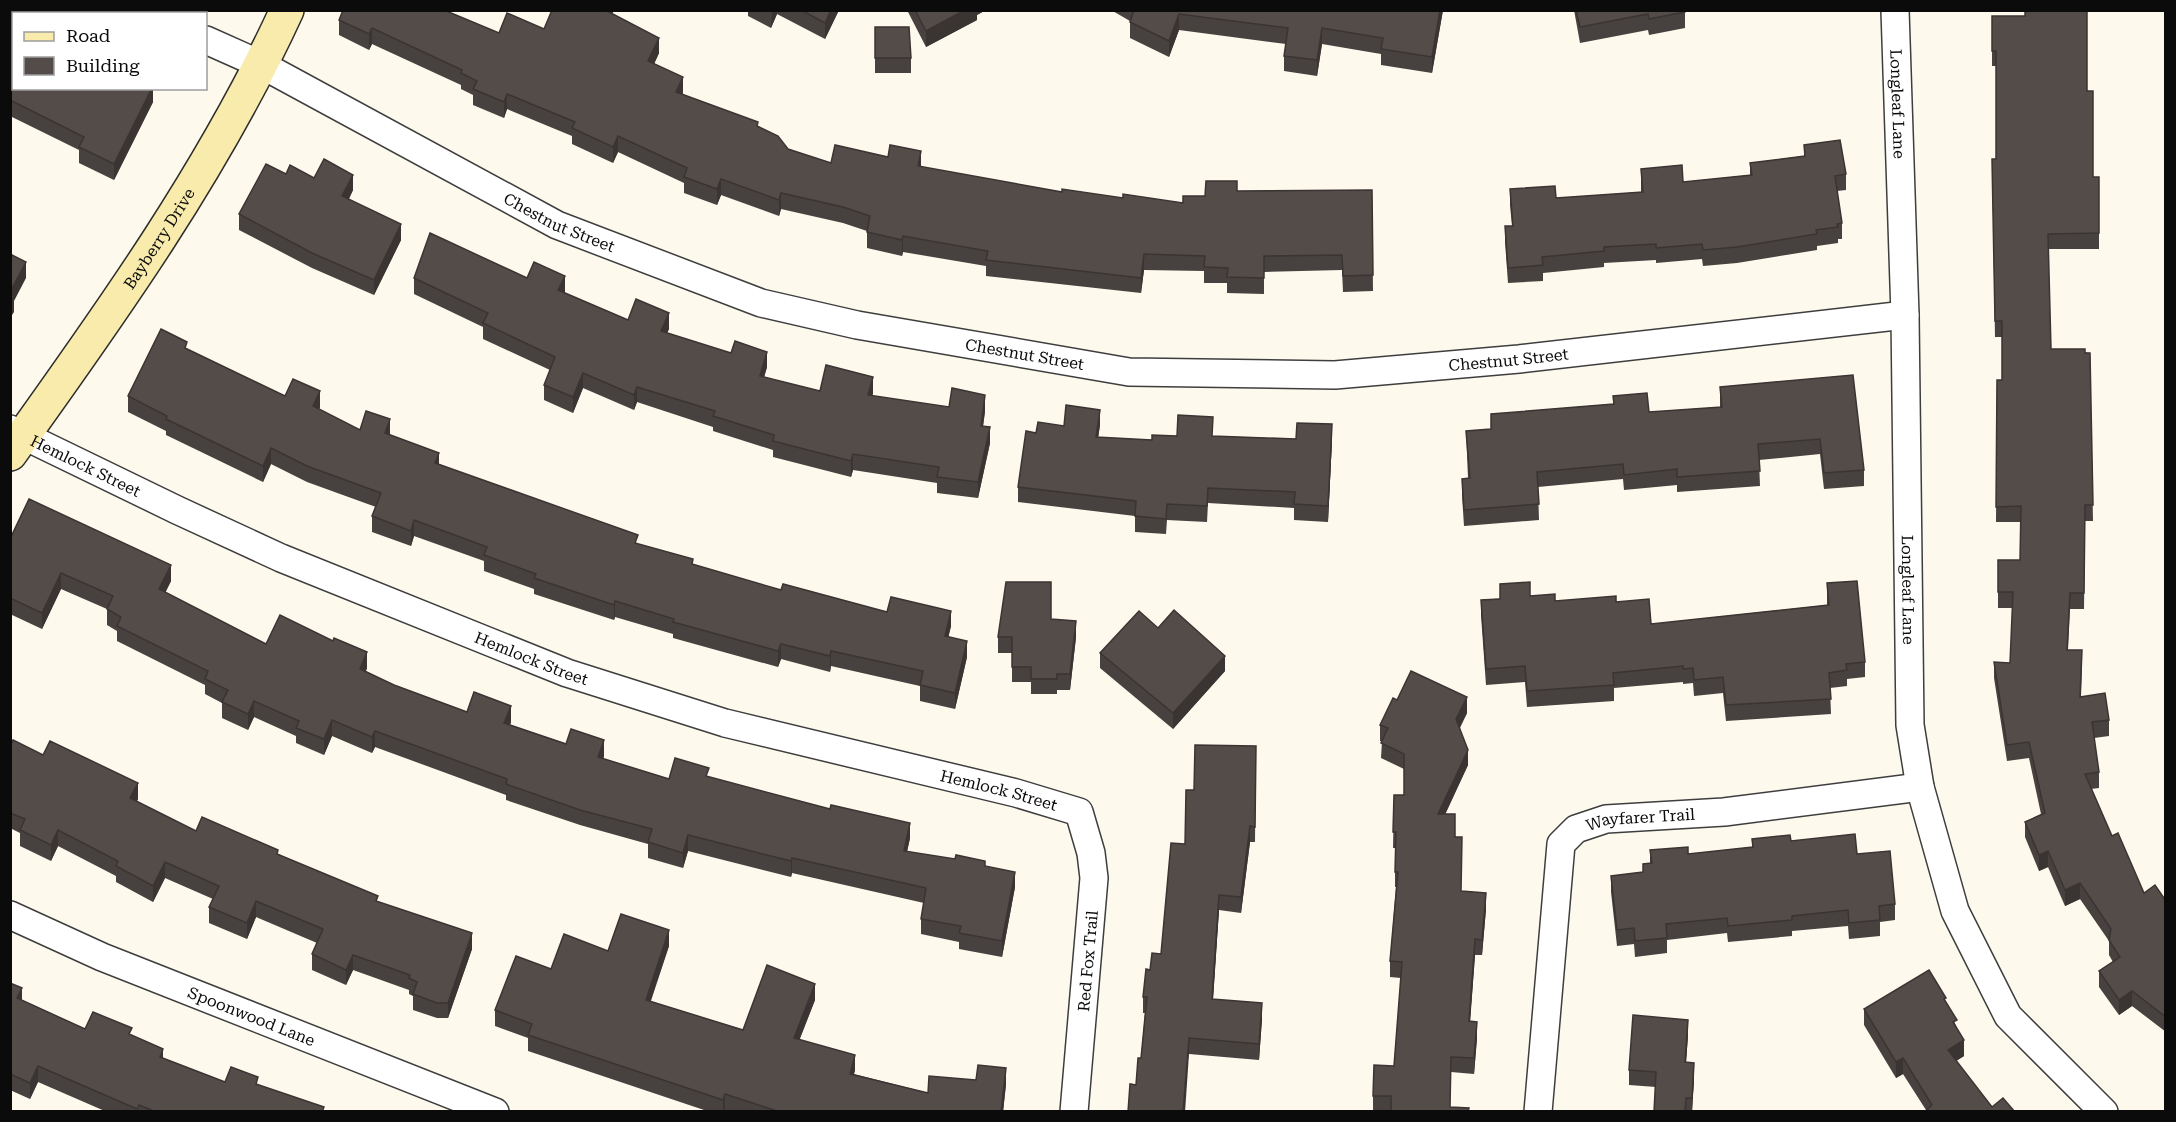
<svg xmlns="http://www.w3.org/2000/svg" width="2176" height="1122" font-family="'Roboto Serif',serif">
	<rect width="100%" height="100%" fill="#fdf9ec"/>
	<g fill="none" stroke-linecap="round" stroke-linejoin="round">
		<g stroke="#3e3e3e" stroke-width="30">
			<g id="street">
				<path d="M 137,10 L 144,14"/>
				<path id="s1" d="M 1895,10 L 1905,315 L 1910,725 L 1920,787 L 1955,911 L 2008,1016 L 2104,1112"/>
				<path id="s2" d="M 206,40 L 262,65 L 557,225 L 761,303 L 857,325 L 1129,372 L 1335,375 L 1519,359 L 1905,315"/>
				<path id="s3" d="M 10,429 L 177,510 L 281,558 L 567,673 L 725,723 L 1016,793 L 1079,812 L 1091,853 L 1094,878 L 1074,1112"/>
				<path id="s4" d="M 10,915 L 102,957 L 495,1112"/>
				<path id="s5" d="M 1538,1112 L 1561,844 L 1576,829 L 1606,819 L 1724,812 L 1920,787"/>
			</g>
		</g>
		<g stroke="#2d2d2d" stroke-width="36">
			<g id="secondary">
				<path id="s6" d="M 10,454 C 112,312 214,169 287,10"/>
			</g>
		</g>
		<use href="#street" stroke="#fff" stroke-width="27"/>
		<use href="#secondary" stroke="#f8ebac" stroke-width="33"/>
	</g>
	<g fill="#47413f">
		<path d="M 343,10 L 449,10 L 448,12 L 499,33 L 544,29 L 613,14 L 659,53 L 654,64 L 683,93 L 682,95 L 758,126 L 788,149 L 831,163 L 921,167 L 1062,192 L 1123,198 L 1183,203 L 1205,196 L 1237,191 L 1372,190 L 1373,291 L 1343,292 L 1342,270 L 1264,272 L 1264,294 L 1227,293 L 1227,283 L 1204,283 L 1204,271 L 1144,270 L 1141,293 L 986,276 L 986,266 L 903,252 L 902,256 L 867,248 L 867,231 L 843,223 L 781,209 L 779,216 L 721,195 L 717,205 L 684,193 L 684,183 L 618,152 L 613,163 L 572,144 L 572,136 L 507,109 L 504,118 L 473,105 L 473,95 L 461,89 L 461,85 L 372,44 L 369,50 L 339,35 L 339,20 Z"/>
		<path d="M 748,10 L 839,10 L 825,39 L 777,14 L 771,28 L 748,16 Z"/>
		<path d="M 907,10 L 986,10 L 977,15 L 977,20 L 926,47 Z"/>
		<path d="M 1111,10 L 1443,10 L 1432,73 L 1381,65 L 1381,54 L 1322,44 L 1317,76 L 1284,71 L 1284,56 L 1286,44 L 1179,30 L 1169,57 L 1130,38 L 1130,21 Z"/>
		<path d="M 1574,10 L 1685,10 L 1685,28 L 1649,35 L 1648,30 L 1580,43 Z"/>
		<path d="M 1992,16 L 2087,91 L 2093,177 L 2099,177 L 2099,249 L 2048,249 L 2051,349 L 2090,353 L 2093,521 L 2085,521 L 2084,609 L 2070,609 L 2068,650 L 2082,666 L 2081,697 L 2109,720 L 2109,736 L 2094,738 L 2099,772 L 2099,788 L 2091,789 L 2112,836 L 2144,893 L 2166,901 L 2166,1032 L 2132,1006 L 2119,1015 L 2099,987 L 2099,971 L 2113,962 L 2109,955 L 2109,941 L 2080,899 L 2065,906 L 2048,867 L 2039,871 L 2025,837 L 2025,822 L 2041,814 L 2029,758 L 2007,761 L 1994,678 L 1994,662 L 2010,663 L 2013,608 L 1998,608 L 1998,560 L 2020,560 L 2021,522 L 1996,522 L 1997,380 L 2002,380 L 2002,337 L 1995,337 L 1992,159 L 1996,159 L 1996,66 L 1992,66 Z"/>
		<path d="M 10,24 L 153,88 L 153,102 L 114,180 L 79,163 L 79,150 L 10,116 Z"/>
		<path d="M 875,27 L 911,58 L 911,73 L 875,73 Z"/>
		<path d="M 1804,145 L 1846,174 L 1846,190 L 1837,191 L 1842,223 L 1842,239 L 1838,239 L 1838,243 L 1817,246 L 1817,250 L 1737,263 L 1703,266 L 1702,259 L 1656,263 L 1656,260 L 1604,263 L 1604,267 L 1543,273 L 1543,281 L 1508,283 L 1505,242 L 1505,226 L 1512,226 L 1510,205 L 1510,189 L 1556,198 L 1641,192 L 1641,169 L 1683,182 L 1750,175 L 1750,163 L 1804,156 Z"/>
		<path d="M 286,174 L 314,178 L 353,190 L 349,199 L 401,240 L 374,295 L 312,268 L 239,230 L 239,214 Z"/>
		<path d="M 414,278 L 527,278 L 565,292 L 564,293 L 628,320 L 669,329 L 667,333 L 767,367 L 764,377 L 820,391 L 873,393 L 872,396 L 949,407 L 985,411 L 983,426 L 990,443 L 978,498 L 937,493 L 937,483 L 853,470 L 851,477 L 773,457 L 773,450 L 713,431 L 713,427 L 637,402 L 634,410 L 583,388 L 573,413 L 544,400 L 544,385 L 550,370 L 483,339 L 483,327 L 414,294 Z"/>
		<path d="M 187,349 L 285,396 L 320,407 L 319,410 L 360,430 L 390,435 L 439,464 L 638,544 L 693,564 L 781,590 L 951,626 L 948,637 L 967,657 L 955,709 L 920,701 L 920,686 L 831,666 L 830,672 L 781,659 L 778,667 L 673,638 L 673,634 L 615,617 L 614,620 L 534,594 L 534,589 L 484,571 L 484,561 L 414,536 L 411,546 L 372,532 L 372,516 L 376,507 L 307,482 L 271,464 L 263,482 L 166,435 L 166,431 L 128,412 L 128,396 Z"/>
		<path d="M 1853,375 L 1864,470 L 1864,486 L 1824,489 L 1820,454 L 1759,460 L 1760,486 L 1677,492 L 1677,485 L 1624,490 L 1623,479 L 1538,487 L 1539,520 L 1464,526 L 1462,495 L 1462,479 L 1468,478 L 1466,431 L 1491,429 L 1491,414 L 1613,404 L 1613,396 L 1649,412 L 1720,407 L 1720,387 Z"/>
		<path d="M 1100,425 L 1098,437 L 1152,440 L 1177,436 L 1213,436 L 1332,440 L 1328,522 L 1294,520 L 1294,508 L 1208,503 L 1207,522 L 1167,520 L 1166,534 L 1135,532 L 1135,516 L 1018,502 L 1018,487 L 1036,433 L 1064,426 Z"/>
		<path d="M 10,539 L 171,581 L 165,593 L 266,644 L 367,668 L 366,671 L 394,685 L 467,712 L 511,722 L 510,725 L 604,756 L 603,759 L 669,779 L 709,777 L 910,838 L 907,851 L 985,866 L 1015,887 L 1002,957 L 959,949 L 959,942 L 921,934 L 921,919 L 924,903 L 792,873 L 791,877 L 688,851 L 683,868 L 648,858 L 648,844 L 580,825 L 506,800 L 506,795 L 375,747 L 372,753 L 332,736 L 324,755 L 296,743 L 296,736 L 254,717 L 248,730 L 222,718 L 222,703 L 205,694 L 205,685 L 117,641 L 117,631 L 107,625 L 107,609 L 61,589 L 42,629 L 10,614 Z"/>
		<path d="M 1827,583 L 1865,662 L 1865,677 L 1847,679 L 1847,686 L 1830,688 L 1831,714 L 1726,721 L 1723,693 L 1694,696 L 1693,683 L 1683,684 L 1683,682 L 1614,688 L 1614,701 L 1527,707 L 1525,682 L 1486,685 L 1481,615 L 1481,600 L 1530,596 L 1555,601 L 1616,602 L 1651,624 L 1827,605 Z"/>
		<path d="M 1051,619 L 1076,637 L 1070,690 L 1057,690 L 1057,694 L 1031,694 L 1031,682 L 1012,682 L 1012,653 L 998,653 L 998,637 Z"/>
		<path d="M 1158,628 L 1225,671 L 1173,729 L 1100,668 L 1100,653 Z"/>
		<path d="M 1397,700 L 1467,713 L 1460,728 L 1468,765 L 1445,814 L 1455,837 L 1461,891 L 1486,909 L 1482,955 L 1475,955 L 1470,1021 L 1477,1038 L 1474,1074 L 1451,1072 L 1450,1107 L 1469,1112 L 1373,1112 L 1373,1096 L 1394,1066 L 1401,978 L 1390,977 L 1390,961 L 1396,887 L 1395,887 L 1395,848 L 1393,848 L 1394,795 L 1404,795 L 1404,769 L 1381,758 L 1382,741 L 1380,741 L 1380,725 Z"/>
		<path d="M 10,746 L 43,755 L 138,799 L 137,801 L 196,831 L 278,854 L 378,902 L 472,949 L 448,1018 L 437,1018 L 413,1010 L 413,996 L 409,994 L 409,990 L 353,970 L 346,985 L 312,970 L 312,954 L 317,943 L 256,917 L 247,939 L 209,923 L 209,907 L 213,899 L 165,878 L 153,902 L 116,882 L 116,876 L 58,846 L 51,861 L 20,846 L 20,833 L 10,828 Z"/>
		<path d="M 1256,746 L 1255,842 L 1250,842 L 1241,913 L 1219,910 L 1213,999 L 1262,1019 L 1259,1060 L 1189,1054 L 1136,1085 L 1141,1058 L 1145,1013 L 1143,1013 L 1143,997 L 1150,970 L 1161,954 L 1185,844 L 1194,790 Z"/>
		<path d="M 1752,839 L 1791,841 L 1857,854 L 1895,904 L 1895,920 L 1880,922 L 1880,936 L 1849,939 L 1848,926 L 1792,931 L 1792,936 L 1728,942 L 1727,933 L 1667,940 L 1667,953 L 1635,957 L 1634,944 L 1617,946 L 1611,892 L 1611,876 L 1643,872 L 1643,864 L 1650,863 L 1650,850 L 1688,854 L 1752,847 Z"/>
		<path d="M 669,946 L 650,1001 L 743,1030 L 815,1000 L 799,1040 L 855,1070 L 854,1074 L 928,1093 L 1006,1084 L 1003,1112 L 730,1112 L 725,1110 L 725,1112 L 710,1112 L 528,1051 L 528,1038 L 495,1026 L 495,1010 L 551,969 L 608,951 Z"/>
		<path d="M 10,983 L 22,1000 L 85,1029 L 132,1035 L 163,1058 L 225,1082 L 258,1085 L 324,1112 L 107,1112 L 38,1082 L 30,1099 L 10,1090 Z"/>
		<path d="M 1946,1003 L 1957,1028 L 1964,1056 L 1956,1061 L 1992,1107 L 2015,1112 L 1926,1110 L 1903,1074 L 1896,1078 L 1864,1025 L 1864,1009 Z"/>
		<path d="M 1688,1035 L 1686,1062 L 1694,1079 L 1692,1112 L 1654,1112 L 1656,1087 L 1629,1085 L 1629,1070 Z"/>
	</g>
	<g fill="#3a3533">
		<path d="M 607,10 L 614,10 L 607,27 Z"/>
		<path d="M 772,10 L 777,10 L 777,14 L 771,28 Z"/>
		<path d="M 831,10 L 839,10 L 825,39 L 825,23 Z"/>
		<path d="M 965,10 L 986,10 L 977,15 L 977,20 L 926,47 L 926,31 Z"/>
		<path d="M 1440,10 L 1443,10 L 1432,73 L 1432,57 Z"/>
		<path d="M 1179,14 L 1179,30 L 1169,57 L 1169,41 Z"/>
		<path d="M 372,28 L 372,44 L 369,50 L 369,34 Z"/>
		<path d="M 1322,28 L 1322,44 L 1317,76 L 1317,60 Z"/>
		<path d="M 659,38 L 659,53 L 648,77 L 648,61 Z"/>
		<path d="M 683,77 L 683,93 L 676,108 L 676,92 Z"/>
		<path d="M 152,88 L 153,88 L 153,102 L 114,180 L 114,164 Z"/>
		<path d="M 507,94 L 507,109 L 504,118 L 504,102 Z"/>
		<path d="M 618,136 L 618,152 L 613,163 L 613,147 Z"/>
		<path d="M 921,151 L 921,167 L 918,166 Z"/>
		<path d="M 353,175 L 353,190 L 342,212 L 342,196 Z"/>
		<path d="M 721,179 L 721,195 L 717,205 L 717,189 Z"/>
		<path d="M 781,193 L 781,209 L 779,216 L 779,200 Z"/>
		<path d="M 401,224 L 401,240 L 374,295 L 374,280 Z"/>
		<path d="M 903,236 L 903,252 L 902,256 L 902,240 Z"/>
		<path d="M 1144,254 L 1144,270 L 1141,293 L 1141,278 Z"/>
		<path d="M 26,262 L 26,278 L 14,301 L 14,312 L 10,318 L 10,292 Z"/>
		<path d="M 565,276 L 565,292 L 558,306 L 558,290 Z"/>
		<path d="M 669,313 L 669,329 L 661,346 L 661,331 Z"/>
		<path d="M 767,352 L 767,367 L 760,392 L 760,376 Z"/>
		<path d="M 583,373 L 583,388 L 573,413 L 573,397 Z"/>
		<path d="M 873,377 L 873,393 L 868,411 L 868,395 Z"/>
		<path d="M 637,387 L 637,402 L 634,410 L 634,395 Z"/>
		<path d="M 320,391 L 320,407 L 313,422 L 313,406 Z"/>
		<path d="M 985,395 L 985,411 L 981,442 L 981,426 Z"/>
		<path d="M 1100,410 L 1100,425 L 1096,453 L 1096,437 Z"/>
		<path d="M 390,419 L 390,435 L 385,433 Z"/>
		<path d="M 1332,424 L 1332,440 L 1328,522 L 1328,506 Z"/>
		<path d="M 990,427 L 990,443 L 978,498 L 978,482 Z"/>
		<path d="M 271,448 L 271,464 L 263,482 L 263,466 Z"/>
		<path d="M 439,453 L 439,468 L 435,463 Z"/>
		<path d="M 853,454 L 853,470 L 851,477 L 851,461 Z"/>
		<path d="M 414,520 L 414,536 L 411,546 L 411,531 Z"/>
		<path d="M 171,565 L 171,581 L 159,605 L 159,589 Z"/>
		<path d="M 61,573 L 61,589 L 42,629 L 42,613 Z"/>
		<path d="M 615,601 L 615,617 L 614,620 L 614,605 Z"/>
		<path d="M 951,611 L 951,626 L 945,652 L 945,636 Z"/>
		<path d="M 1076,621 L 1076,637 L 1070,690 L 1070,674 Z"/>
		<path d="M 967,641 L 967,657 L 955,709 L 955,693 Z"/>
		<path d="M 781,644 L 781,659 L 778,667 L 778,651 Z"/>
		<path d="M 831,651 L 831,666 L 830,672 L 830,656 Z"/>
		<path d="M 367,652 L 367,668 L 360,684 L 360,669 Z"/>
		<path d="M 1225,656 L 1225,671 L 1173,729 L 1173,713 Z"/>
		<path d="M 1467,697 L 1467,713 L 1456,734 L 1456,719 Z"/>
		<path d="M 254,701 L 254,717 L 248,730 L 248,714 Z"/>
		<path d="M 511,706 L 511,722 L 504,739 L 504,723 Z"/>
		<path d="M 332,720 L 332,736 L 324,755 L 324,739 Z"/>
		<path d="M 375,731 L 375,747 L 372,753 L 372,737 Z"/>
		<path d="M 604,740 L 604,756 L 598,773 L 598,757 Z"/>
		<path d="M 1468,750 L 1468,765 L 1438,830 L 1438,814 Z"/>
		<path d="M 138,783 L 138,799 L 130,813 L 130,798 Z"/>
		<path d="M 910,823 L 910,838 L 904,866 L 904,851 Z"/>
		<path d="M 1250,826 L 1250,842 L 1241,913 L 1241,897 Z"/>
		<path d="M 58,830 L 58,846 L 51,861 L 51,845 Z"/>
		<path d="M 688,835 L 688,851 L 683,868 L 683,853 Z"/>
		<path d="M 2048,851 L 2048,867 L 2039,871 L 2039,855 Z"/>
		<path d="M 792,858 L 792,873 L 791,877 L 791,861 Z"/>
		<path d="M 165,862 L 165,878 L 153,902 L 153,886 Z"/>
		<path d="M 1015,872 L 1015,887 L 1002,957 L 1002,941 Z"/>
		<path d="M 2080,883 L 2080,899 L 2065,906 L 2065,890 Z"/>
		<path d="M 1486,893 L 1486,909 L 1482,955 L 1482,940 Z"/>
		<path d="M 1219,895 L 1219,910 L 1212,1015 L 1212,999 Z"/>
		<path d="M 256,901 L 256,917 L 247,939 L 247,923 Z"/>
		<path d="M 669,930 L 669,946 L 646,1016 L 646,1000 Z"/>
		<path d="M 472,933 L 472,949 L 448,1018 L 448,1003 Z"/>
		<path d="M 1475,939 L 1475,955 L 1469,1037 L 1469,1021 Z"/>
		<path d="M 353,955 L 353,970 L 346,985 L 346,970 Z"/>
		<path d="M 815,984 L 815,1000 L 794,1054 L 794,1038 Z"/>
		<path d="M 22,988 L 22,1004 L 17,998 Z"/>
		<path d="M 2132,991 L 2132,1006 L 2119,1015 L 2119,1000 Z"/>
		<path d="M 1262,1003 L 1262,1019 L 1259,1060 L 1259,1044 Z"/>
		<path d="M 1688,1020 L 1688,1035 L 1685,1078 L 1685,1062 Z"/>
		<path d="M 1477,1022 L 1477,1038 L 1474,1074 L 1474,1058 Z"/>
		<path d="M 1189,1038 L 1189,1054 L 1185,1112 L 1183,1112 Z"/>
		<path d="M 1964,1040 L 1964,1056 L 1948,1066 L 1948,1050 Z"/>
		<path d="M 163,1049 L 163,1064 L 160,1057 Z"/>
		<path d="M 855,1055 L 855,1070 L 850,1089 L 850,1074 Z"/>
		<path d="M 1903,1058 L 1903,1074 L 1896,1078 L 1896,1062 Z"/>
		<path d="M 1694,1063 L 1694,1079 L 1692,1112 L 1692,1098 Z"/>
		<path d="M 38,1066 L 38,1082 L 30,1099 L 30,1083 Z"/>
		<path d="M 1006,1068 L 1006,1084 L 1003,1112 L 1001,1112 Z"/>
		<path d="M 725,1094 L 725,1112 L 723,1112 L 723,1100 Z"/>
	</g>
	<g fill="#534c49" stroke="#3a3533" stroke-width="1.5">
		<path d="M 343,10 L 444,10 L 499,33 L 507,13 L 544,29 L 552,10 L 607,10 L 607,11 L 659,38 L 648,61 L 683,77 L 676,92 L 758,122 L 757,126 L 778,136 L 788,149 L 831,163 L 835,145 L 888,157 L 890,145 L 921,151 L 918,166 L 1062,192 L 1062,189 L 1123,198 L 1123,194 L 1183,203 L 1183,196 L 1205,196 L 1206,181 L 1237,181 L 1237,191 L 1372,190 L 1373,275 L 1343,276 L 1342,255 L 1264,256 L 1264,278 L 1227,277 L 1228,268 L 1204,267 L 1205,256 L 1144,254 L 1141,278 L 986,260 L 988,251 L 903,236 L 902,240 L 867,232 L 870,216 L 843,207 L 781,193 L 779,200 L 721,179 L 717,189 L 684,177 L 687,168 L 618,136 L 613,147 L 572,128 L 575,122 L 507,94 L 504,102 L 473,89 L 477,81 L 461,73 L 462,70 L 372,28 L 369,34 L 339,20 Z"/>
		<path d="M 801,10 L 831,10 L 825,23 Z"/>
		<path d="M 915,10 L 965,10 L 926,31 Z"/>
		<path d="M 1134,10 L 1440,10 L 1432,57 L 1381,49 L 1383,38 L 1322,28 L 1317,60 L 1284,56 L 1288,28 L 1179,14 L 1169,41 L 1130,22 Z"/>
		<path d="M 1576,10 L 1685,10 L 1685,12 L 1649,19 L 1648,14 L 1580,27 Z"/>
		<path d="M 2025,10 L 2087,10 L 2087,91 L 2093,91 L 2093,177 L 2099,177 L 2099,233 L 2048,234 L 2051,349 L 2085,349 L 2085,353 L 2090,353 L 2093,505 L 2085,505 L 2084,593 L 2070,593 L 2067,650 L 2082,650 L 2080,697 L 2105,693 L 2109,720 L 2092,722 L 2099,772 L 2085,774 L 2112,836 L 2118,833 L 2144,893 L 2155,885 L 2166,901 L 2166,1017 L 2132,991 L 2119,1000 L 2099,971 L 2120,957 L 2109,940 L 2111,929 L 2080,883 L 2065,890 L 2048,851 L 2039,855 L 2025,822 L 2045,813 L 2029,742 L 2007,745 L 1994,662 L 2010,663 L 2013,592 L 1998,592 L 1998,560 L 2020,560 L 2021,506 L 1996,507 L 1997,380 L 2002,380 L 2002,321 L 1995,321 L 1992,159 L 1996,159 L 1996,51 L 1992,51 L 1992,16 L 2025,16 Z"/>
		<path d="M 10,24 L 14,26 L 14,88 L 152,88 L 114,164 L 79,147 L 84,137 L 10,100 Z"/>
		<path d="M 875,27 L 909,27 L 911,58 L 875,58 Z"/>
		<path d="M 1840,140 L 1846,174 L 1835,176 L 1842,223 L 1837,224 L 1838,227 L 1816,230 L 1817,234 L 1737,247 L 1703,250 L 1702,244 L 1656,248 L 1656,244 L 1604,247 L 1604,251 L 1542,257 L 1543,265 L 1508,268 L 1505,226 L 1513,226 L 1510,189 L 1555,186 L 1556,198 L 1643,192 L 1641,169 L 1682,165 L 1683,182 L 1752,175 L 1750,163 L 1805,156 L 1804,145 Z"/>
		<path d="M 324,159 L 353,175 L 342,196 L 401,224 L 374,280 L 312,253 L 239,214 L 266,164 L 286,174 L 290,165 L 314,178 Z"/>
		<path d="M 430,233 L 527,278 L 534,262 L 565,276 L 558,290 L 628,320 L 636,299 L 669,313 L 661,331 L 731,353 L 735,341 L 767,352 L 760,376 L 820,391 L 826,365 L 873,377 L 868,395 L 949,407 L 952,388 L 985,395 L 981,426 L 990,427 L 978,482 L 937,477 L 939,467 L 853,454 L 851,461 L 773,441 L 774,435 L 713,416 L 715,411 L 637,387 L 634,395 L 583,373 L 573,397 L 544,385 L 555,357 L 483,323 L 488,313 L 414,278 Z"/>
		<path d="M 10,254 L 26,262 L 10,292 Z"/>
		<path d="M 10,294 L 14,296 L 10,302 Z"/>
		<path d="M 161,329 L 187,342 L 185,348 L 285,396 L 293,379 L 320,391 L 313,406 L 360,430 L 366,411 L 390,419 L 385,433 L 439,453 L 435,463 L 638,535 L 635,543 L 693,559 L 692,564 L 781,590 L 783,584 L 887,612 L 891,597 L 951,611 L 945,636 L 967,641 L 955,693 L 920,685 L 923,671 L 831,651 L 830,656 L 781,644 L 778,651 L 673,622 L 674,619 L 615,601 L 614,605 L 534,578 L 536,574 L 484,555 L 487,547 L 414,520 L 411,531 L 372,516 L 381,493 L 307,466 L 271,448 L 263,466 L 166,419 L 167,416 L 128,396 Z"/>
		<path d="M 1853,375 L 1864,470 L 1824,473 L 1820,439 L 1758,444 L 1760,471 L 1677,477 L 1677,469 L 1624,475 L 1623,464 L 1537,472 L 1539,504 L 1464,510 L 1462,479 L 1470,478 L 1466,431 L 1491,429 L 1491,414 L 1614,404 L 1613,396 L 1647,393 L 1649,412 L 1722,407 L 1720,387 Z"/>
		<path d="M 1066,405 L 1100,410 L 1096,437 L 1152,440 L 1152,435 L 1177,436 L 1178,415 L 1213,417 L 1212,436 L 1296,439 L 1297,423 L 1332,424 L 1328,506 L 1294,504 L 1295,492 L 1208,488 L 1207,506 L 1167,504 L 1166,519 L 1135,516 L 1136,501 L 1018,487 L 1026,431 L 1036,433 L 1038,422 L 1064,426 Z"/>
		<path d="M 29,499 L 171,565 L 159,589 L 266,644 L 280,615 L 333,641 L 334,638 L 367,652 L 360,669 L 394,685 L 467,712 L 474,692 L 511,706 L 504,723 L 566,744 L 571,729 L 604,740 L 598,757 L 669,779 L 675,758 L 709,768 L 706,776 L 830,809 L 831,805 L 910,823 L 904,851 L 955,859 L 956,855 L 985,861 L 985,866 L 1015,872 L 1002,941 L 959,933 L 961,926 L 921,919 L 926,888 L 792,858 L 791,861 L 688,835 L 683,853 L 648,842 L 652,829 L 580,810 L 506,784 L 507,779 L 375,731 L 372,737 L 332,720 L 324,739 L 296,728 L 299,721 L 254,701 L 248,714 L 222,702 L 228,690 L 205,679 L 208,671 L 117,626 L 121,617 L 107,609 L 113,596 L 61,573 L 42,613 L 10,598 L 10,539 Z"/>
		<path d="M 1857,581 L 1865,662 L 1846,664 L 1847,670 L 1829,673 L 1831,699 L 1726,705 L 1723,677 L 1694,680 L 1693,668 L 1683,669 L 1683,666 L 1613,673 L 1614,685 L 1527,691 L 1525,666 L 1486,669 L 1481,600 L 1500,599 L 1500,584 L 1530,582 L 1530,596 L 1555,594 L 1555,601 L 1616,596 L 1616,602 L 1649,599 L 1651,624 L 1829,605 L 1827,583 Z"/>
		<path d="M 1006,582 L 1051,582 L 1051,619 L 1076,621 L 1070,674 L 1057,674 L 1057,679 L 1031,679 L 1031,667 L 1012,667 L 1012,637 L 998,637 Z"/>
		<path d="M 1174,610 L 1225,656 L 1173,713 L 1100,653 L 1139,611 L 1158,628 Z"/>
		<path d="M 1411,671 L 1467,697 L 1456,719 L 1468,750 L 1438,814 L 1455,814 L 1455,837 L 1462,837 L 1461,891 L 1486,893 L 1482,940 L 1475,939 L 1469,1021 L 1477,1022 L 1474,1058 L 1451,1057 L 1450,1107 L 1469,1108 L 1468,1112 L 1391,1112 L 1391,1096 L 1373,1096 L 1374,1065 L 1394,1066 L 1402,962 L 1390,961 L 1398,872 L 1395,872 L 1396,832 L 1393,832 L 1394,795 L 1404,795 L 1404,754 L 1381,743 L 1388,728 L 1380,725 L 1393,698 L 1397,700 Z"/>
		<path d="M 13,740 L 43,755 L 50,741 L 138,783 L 130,798 L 196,831 L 202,817 L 278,850 L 277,854 L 378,896 L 376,901 L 472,933 L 448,1003 L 437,1003 L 413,994 L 417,982 L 409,978 L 410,975 L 353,955 L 346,970 L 312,954 L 323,929 L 256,901 L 247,923 L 209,907 L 219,886 L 165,862 L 153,886 L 116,866 L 118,861 L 58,830 L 51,845 L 20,830 L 25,819 L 10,813 L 10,746 Z"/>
		<path d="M 1195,745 L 1256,746 L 1255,827 L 1250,826 L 1241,897 L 1219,895 L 1212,999 L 1262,1003 L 1259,1044 L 1189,1038 L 1183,1112 L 1128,1112 L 1130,1084 L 1136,1085 L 1138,1058 L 1141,1058 L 1147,997 L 1143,997 L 1146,969 L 1150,970 L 1152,953 L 1161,954 L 1171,843 L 1185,844 L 1186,790 L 1194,790 Z"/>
		<path d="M 1855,834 L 1857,854 L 1890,851 L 1895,904 L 1879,906 L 1880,920 L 1849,923 L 1848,910 L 1792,916 L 1792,920 L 1728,926 L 1727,918 L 1666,924 L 1667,938 L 1635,941 L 1634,928 L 1617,930 L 1611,876 L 1643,872 L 1643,864 L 1652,863 L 1650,850 L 1688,847 L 1688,854 L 1753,847 L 1752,839 L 1790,835 L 1791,841 Z"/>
		<path d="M 621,914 L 669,930 L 646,1000 L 743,1030 L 767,965 L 815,984 L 794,1038 L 855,1055 L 850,1074 L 928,1093 L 929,1076 L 976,1080 L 978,1065 L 1006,1068 L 1001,1112 L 780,1112 L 725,1094 L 723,1100 L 528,1035 L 532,1024 L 495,1010 L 516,956 L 551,969 L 564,934 L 608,951 Z"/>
		<path d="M 1929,970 L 1946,998 L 1944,999 L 1957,1020 L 1953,1022 L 1964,1040 L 1948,1050 L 1992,1107 L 2003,1098 L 2015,1112 L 1925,1112 L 1932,1105 L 1903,1058 L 1896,1062 L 1864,1009 Z"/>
		<path d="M 10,983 L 22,988 L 17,998 L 85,1029 L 93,1012 L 132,1028 L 129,1034 L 163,1049 L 160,1057 L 225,1082 L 231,1067 L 258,1077 L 256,1084 L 324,1107 L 322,1112 L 156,1112 L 139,1105 L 137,1109 L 38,1066 L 30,1083 L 10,1074 Z"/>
		<path d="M 1633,1015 L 1688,1020 L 1685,1062 L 1694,1063 L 1692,1098 L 1686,1098 L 1685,1112 L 1654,1112 L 1656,1072 L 1629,1070 Z"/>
		<path d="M 1598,1111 L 1635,1112 L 1598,1112 Z"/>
	</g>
	<g text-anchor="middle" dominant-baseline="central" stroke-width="6" stroke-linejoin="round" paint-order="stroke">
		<g font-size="16" fill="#0b0b0b" stroke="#fff">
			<text stroke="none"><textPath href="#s1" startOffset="94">Longleaf Lane</textPath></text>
			<text stroke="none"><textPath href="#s2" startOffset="398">Chestnut Street</textPath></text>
			<text stroke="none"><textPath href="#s6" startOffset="262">Bayberry Drive</textPath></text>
			<text stroke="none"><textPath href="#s2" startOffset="884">Chestnut Street</textPath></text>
			<text stroke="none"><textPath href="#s2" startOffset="1370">Chestnut Street</textPath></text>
			<text stroke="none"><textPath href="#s3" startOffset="84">Hemlock Street</textPath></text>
			<text stroke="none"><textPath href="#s1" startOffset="580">Longleaf Lane</textPath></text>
			<text stroke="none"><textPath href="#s3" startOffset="570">Hemlock Street</textPath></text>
			<text stroke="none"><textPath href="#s3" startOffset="1056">Hemlock Street</textPath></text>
			<text stroke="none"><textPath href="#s5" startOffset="356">Wayfarer Trail</textPath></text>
			<text transform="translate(1088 961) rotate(-85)">Red Fox Trail</text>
			<text stroke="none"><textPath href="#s4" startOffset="262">Spoonwood Lane</textPath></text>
		</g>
	</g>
	<rect width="2176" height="1122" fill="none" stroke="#0b0b0b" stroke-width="24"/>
	<rect x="12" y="12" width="195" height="78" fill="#ffffff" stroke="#9d9d9d" stroke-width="1.5"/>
	<rect x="24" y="32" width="30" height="9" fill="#f8ebac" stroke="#9d9d9d" stroke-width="1.5"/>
	<text x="66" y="42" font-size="18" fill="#0b0b0b">Road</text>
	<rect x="24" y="57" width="30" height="18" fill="#534c49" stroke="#9d9d9d" stroke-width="1.5"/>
	<text x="66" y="72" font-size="18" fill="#0b0b0b">Building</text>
</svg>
